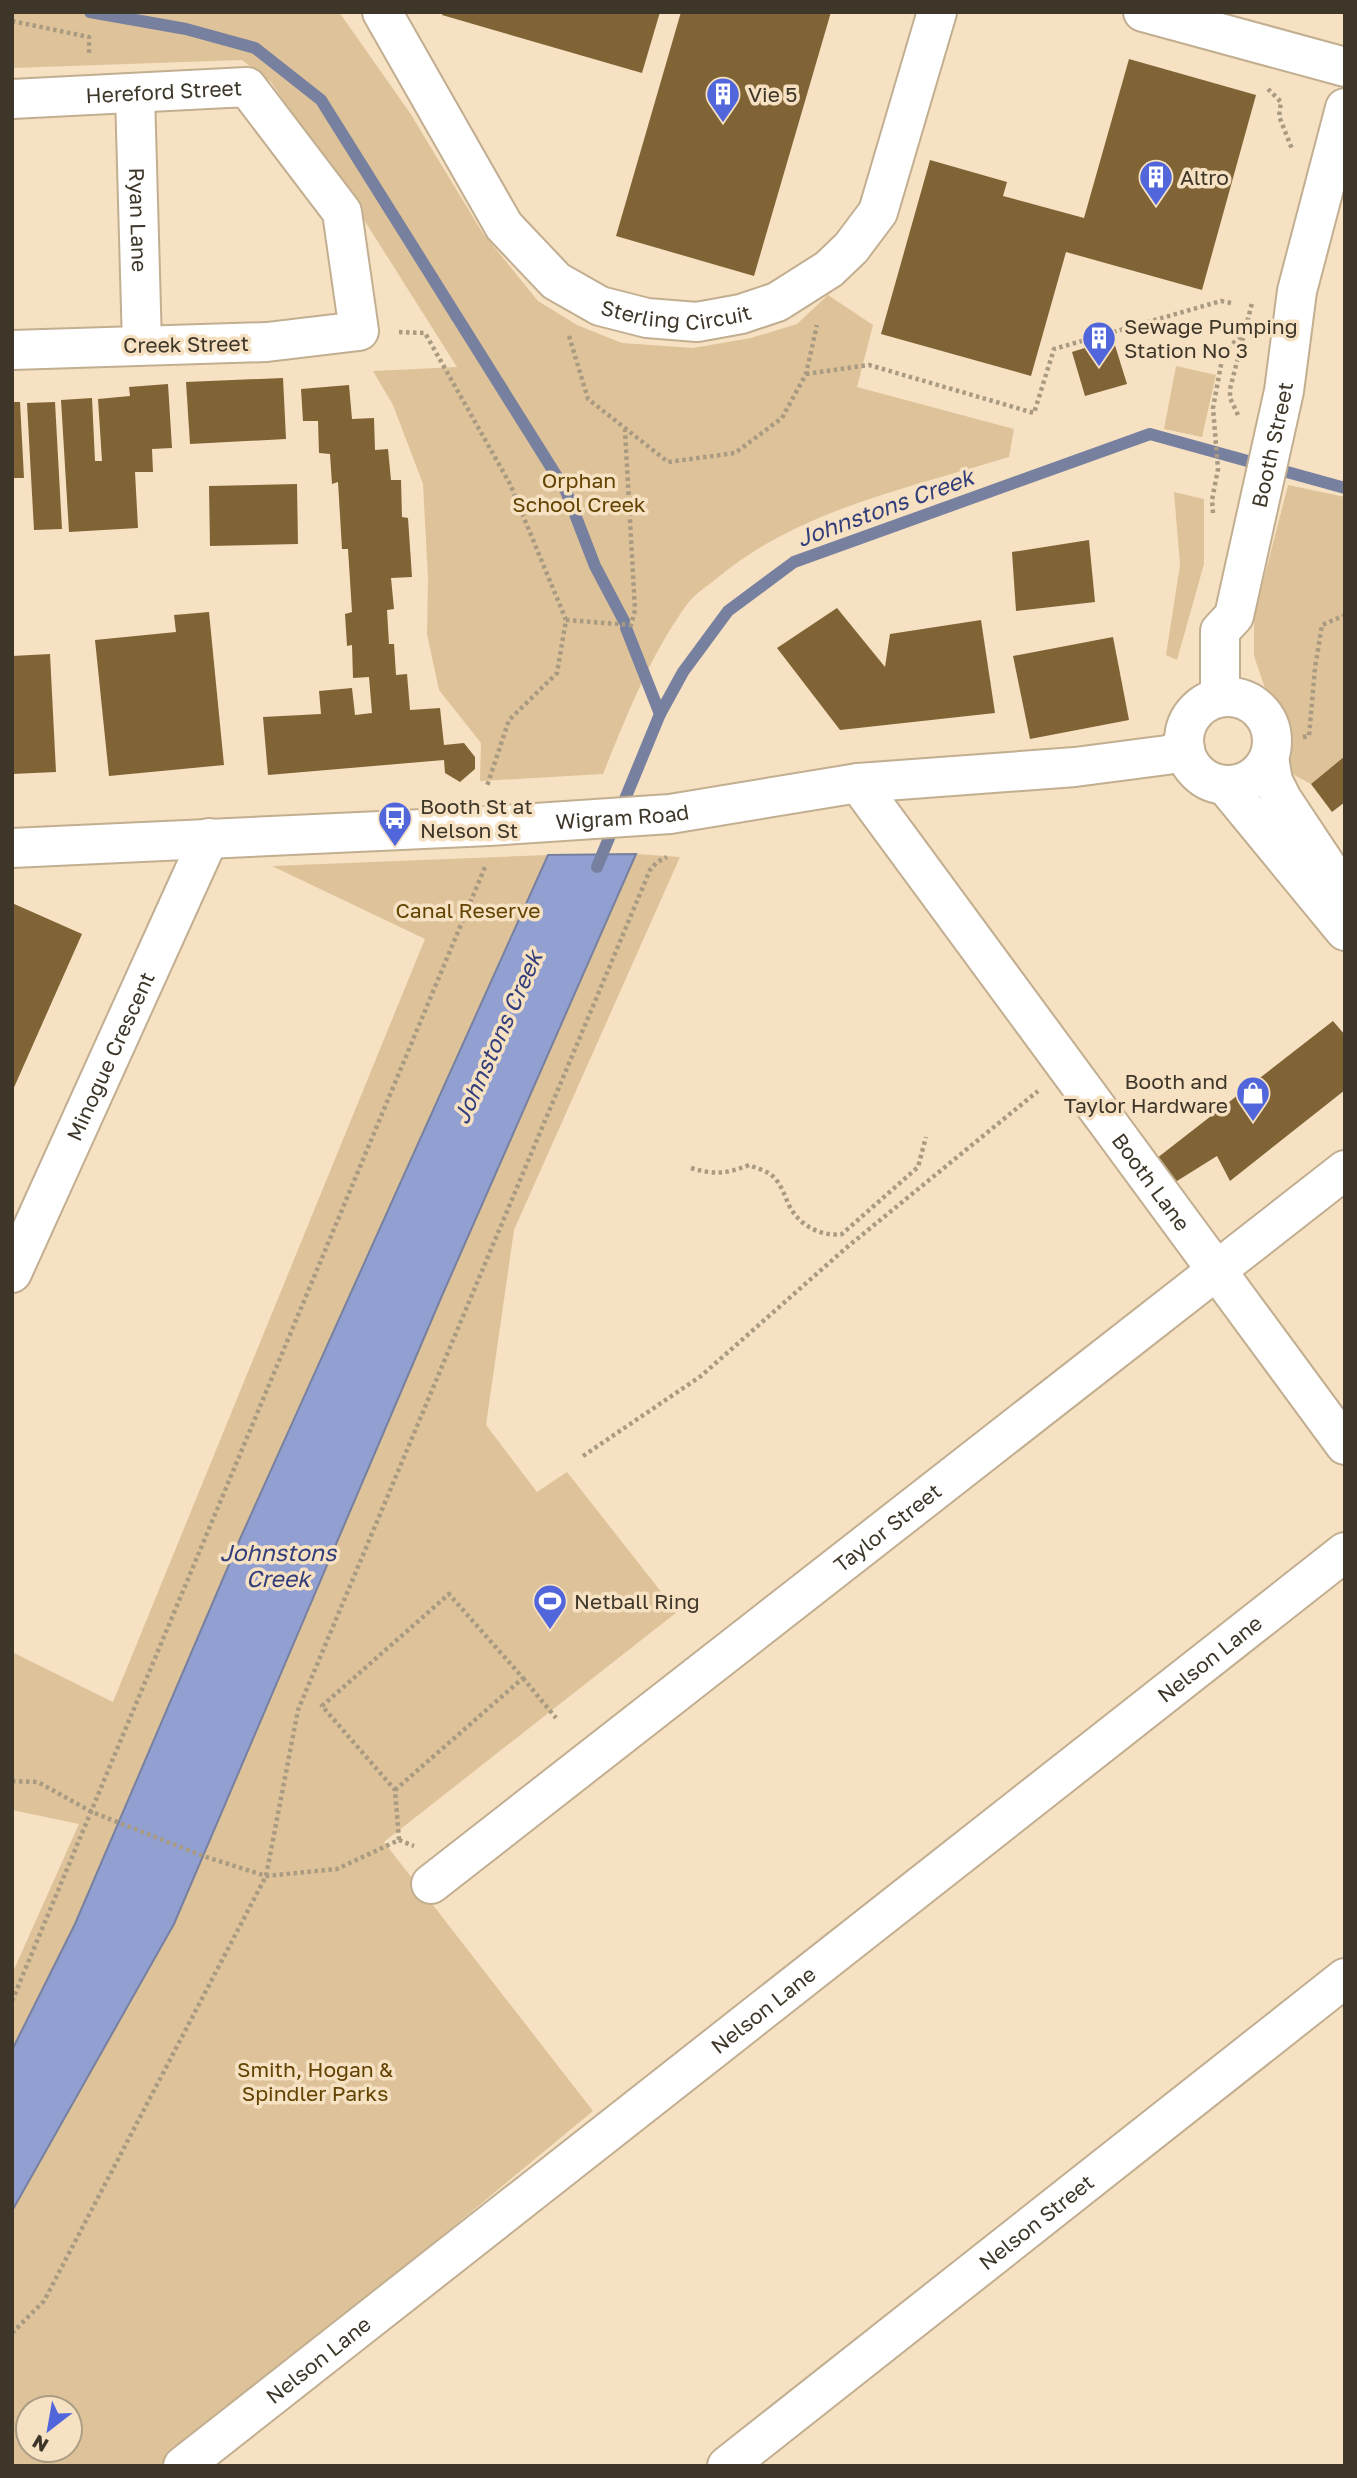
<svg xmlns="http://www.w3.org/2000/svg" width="1357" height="2478" font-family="'Golos Text',sans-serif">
	<rect width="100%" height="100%" fill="#f6e1c2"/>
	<g fill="#dec39a" fill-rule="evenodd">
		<path d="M 12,12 L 339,12 L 410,113 L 482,232 L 538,301 L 577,325 L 622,343 L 693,348 L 751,338 L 797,324 L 828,295 L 873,325 L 857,387 L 1014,429 L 1009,457 C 909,488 798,510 716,579 C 707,586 695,594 688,603 C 650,655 627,715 603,774 L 480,781 L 481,743 L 439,690 L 427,634 L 428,579 L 423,484 L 393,405 L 373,371 L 457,367 L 354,204 L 271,82 L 242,60 L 12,68 Z"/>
		<path d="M 1176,366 L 1216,375 L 1202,437 L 1164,429 Z"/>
		<path d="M 1288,485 L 1345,497 L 1345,756 L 1311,784 L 1281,768 L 1280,732 L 1254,656 L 1254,617 Z"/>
		<path d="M 1174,492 L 1204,499 L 1204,564 L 1177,660 L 1166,655 L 1180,565 Z"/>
		<path d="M 636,854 L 680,857 L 514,1230 L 486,1425 L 537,1492 L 567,1472 L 677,1612 L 384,1842 L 593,2111 L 164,2466 L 12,2466 L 12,2211 L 174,1924 L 441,1298 ZM 28,2408 L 70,2408 L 70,2450 L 28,2450 Z"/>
		<path d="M 548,855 L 240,1539 L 75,1924 L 12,2050 L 12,1974 L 79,1824 L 12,1810 L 12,1652 L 113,1702 L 425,939 L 272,866 Z"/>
	</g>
	<path fill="#919fd1" stroke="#78809f" stroke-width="2" d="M 636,854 L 441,1298 L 174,1924 L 12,2211 L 12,2050 L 75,1924 L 240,1539 L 548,855 Z"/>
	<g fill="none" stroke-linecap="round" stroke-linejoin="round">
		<g stroke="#78809f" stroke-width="12">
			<path d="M 90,12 L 186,29 L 255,48 L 321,100 L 566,491 L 595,566 L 624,621"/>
			<path d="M 626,628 L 660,714"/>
			<path d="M 597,867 L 660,714 L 683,672 L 728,611 L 794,562 L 1150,434 L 1345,488"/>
		</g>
	</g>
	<g fill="#816435">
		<path d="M 443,12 L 660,12 L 642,73 L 442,15 Z"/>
		<path d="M 681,12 L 831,12 L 754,276 L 616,236 Z"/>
		<path d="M 1129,59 L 1256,95 L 1202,290 L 1066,252 L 1031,376 L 881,334 L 930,160 L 1007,182 L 1003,196 L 1084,218 Z"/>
		<path d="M 1113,339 L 1127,384 L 1085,396 L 1072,352 Z"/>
		<path d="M 283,378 L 286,439 L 190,444 L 186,382 Z"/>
		<path d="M 168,384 L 172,448 L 152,449 L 153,472 L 135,472 L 138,528 L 69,532 L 61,400 L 92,398 L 95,461 L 102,461 L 98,399 L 130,396 L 129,387 Z"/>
		<path d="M 349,385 L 352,419 L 374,418 L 375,450 L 388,449 L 391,480 L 401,480 L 402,517 L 408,518 L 412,577 L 391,578 L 394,609 L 387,610 L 389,644 L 394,644 L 396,675 L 407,674 L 410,710 L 440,708 L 444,745 L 464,743 L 475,757 L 475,769 L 460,782 L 445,773 L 444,760 L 268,775 L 263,717 L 321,714 L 319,691 L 352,688 L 355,715 L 372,713 L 369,677 L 353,678 L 352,645 L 347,646 L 345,614 L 352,612 L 348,549 L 342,549 L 338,482 L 332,484 L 330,454 L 319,453 L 318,421 L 303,421 L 301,389 Z"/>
		<path d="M 12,402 L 20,402 L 24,478 L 12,478 Z"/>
		<path d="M 55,402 L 62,529 L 34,530 L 27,403 Z"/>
		<path d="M 297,484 L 298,544 L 210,546 L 209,486 Z"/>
		<path d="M 1089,540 L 1095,602 L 1016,611 L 1012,552 Z"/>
		<path d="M 837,608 L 885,667 L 890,634 L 981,620 L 995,713 L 840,730 L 777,648 Z"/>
		<path d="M 209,612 L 224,765 L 109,776 L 95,640 L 176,632 L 174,615 Z"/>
		<path d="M 1113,637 L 1129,720 L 1030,739 L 1013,656 Z"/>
		<path d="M 50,654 L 56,772 L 12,774 L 12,656 Z"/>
		<path d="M 1345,756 L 1345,802 L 1332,812 L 1311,784 Z"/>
		<path d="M 12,903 L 82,934 L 12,1092 Z"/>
		<path d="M 1333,1021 L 1345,1035 L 1345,1090 L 1230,1181 L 1217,1156 L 1169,1186 L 1152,1162 Z"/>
	</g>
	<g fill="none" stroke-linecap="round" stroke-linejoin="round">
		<g stroke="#c2ae90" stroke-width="42">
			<g id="minor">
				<path id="s1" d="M 382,12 L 504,226 L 556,281 L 600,306 L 647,318 L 697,322 L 741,314 L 777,302 L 829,269 L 851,248 L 878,212 L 937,12"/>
				<path d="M 1143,12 L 1345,67"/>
				<path id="s2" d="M 135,94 L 142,345"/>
				<path id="s3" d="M 12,99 L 247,87 L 342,212 L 359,331 L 267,342 L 12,350"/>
				<path id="s4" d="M 858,783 L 1345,1445"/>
				<path id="s5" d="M 12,848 L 489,826 L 670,814 L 858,783 L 1075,767 L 1167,755 L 1185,749"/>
				<path id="s6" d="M 12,1273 L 209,838"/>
				<path id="s7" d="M 431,1884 L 1345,1170"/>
				<path id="s8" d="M 183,2466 L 1345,1552"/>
				<path id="s9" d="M 727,2466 L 1345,1978"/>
			</g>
		</g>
		<g stroke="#c2ae90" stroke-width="42">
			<g id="major">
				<path id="s10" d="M 1220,697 L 1220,631 L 1234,616 L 1284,391 L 1297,291 L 1345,108"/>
				<circle cx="1228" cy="741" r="44"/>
				<path d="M 1269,758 L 1273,781 L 1282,799 L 1345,894"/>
				<path d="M 1225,785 L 1345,931"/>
			</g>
		</g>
		<g stroke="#a99a82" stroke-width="4.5" stroke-dasharray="3.5 3.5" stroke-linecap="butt">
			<path d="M 12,21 L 89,37 L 89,56"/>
			<path d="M 1268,89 L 1281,102 L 1279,116 L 1292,149"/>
			<path d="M 399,332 L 425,333 L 510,484 L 566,620 L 557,673 L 509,720 L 487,786"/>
			<path d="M 569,336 L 588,399 L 668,462 L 735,453 L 782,418 L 806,374 L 817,325"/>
			<path d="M 806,374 L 869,365 L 1034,413 L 1054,349 L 1221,301 L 1231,303"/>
			<path d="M 1238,415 L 1230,398 L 1230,389 L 1252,303"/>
			<path d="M 1213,513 L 1212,500 L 1218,469 L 1213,408 L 1223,354 L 1244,332"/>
			<path d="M 566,620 L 631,625 L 635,610 L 625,430"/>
			<path d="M 1303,737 L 1309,736 L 1315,668 L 1322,625 L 1345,615"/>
			<path d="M 691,1168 C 715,1175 726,1174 749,1165 C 756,1168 764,1170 770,1174 C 783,1183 785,1201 793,1212 C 803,1227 824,1237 842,1234 L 918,1167 L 926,1137"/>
			<path d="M 583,1456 L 701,1376 L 846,1248 L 1038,1091"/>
			<path d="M 523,1678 L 556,1718"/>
			<path d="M 12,1781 L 38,1782 L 92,1812 L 203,1856 L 266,1876 L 337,1869 L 399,1840 L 414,1846"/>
			<path d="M 395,1790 L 523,1678 L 449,1594 L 322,1706 L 395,1790 L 399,1840"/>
			<path d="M 12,2001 L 485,867"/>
			<path d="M 12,2333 L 44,2301 L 266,1876 L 298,1710 L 650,870 L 657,862 L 667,857"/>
		</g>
		<use href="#minor" stroke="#fff" stroke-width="38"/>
		<use href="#major" stroke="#fff" stroke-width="38"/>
	</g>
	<defs>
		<g id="building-pin" transform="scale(1.75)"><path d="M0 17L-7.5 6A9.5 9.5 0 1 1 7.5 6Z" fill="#5266dc" stroke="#f6e1c2"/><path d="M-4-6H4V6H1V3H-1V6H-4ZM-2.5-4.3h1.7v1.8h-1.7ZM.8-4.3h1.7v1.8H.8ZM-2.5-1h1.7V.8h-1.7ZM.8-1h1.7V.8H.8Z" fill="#fff"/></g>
		<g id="bus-pin" transform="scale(1.75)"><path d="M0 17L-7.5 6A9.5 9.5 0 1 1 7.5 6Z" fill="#5266dc" stroke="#f6e1c2"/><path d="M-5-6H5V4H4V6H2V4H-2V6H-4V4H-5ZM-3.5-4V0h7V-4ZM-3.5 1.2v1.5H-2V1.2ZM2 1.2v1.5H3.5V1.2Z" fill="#fff"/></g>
		<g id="shop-pin" transform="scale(1.75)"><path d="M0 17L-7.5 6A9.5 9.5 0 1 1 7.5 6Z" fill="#5266dc" stroke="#f6e1c2"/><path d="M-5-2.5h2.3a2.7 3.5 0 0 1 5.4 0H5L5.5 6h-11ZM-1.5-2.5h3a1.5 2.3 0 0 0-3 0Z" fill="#fff"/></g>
		<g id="stadium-pin" transform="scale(1.75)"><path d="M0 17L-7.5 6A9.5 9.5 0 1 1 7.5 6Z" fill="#5266dc" stroke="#f6e1c2"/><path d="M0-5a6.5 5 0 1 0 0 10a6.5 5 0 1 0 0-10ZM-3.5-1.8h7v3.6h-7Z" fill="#fff"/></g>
	</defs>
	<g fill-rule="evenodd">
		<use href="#building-pin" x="723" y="94"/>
		<use href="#building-pin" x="1156" y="177"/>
		<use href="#building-pin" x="1099" y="338"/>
		<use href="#bus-pin" x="395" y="818"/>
		<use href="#shop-pin" x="1253" y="1093"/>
		<use href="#stadium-pin" x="550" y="1601"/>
	</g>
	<g text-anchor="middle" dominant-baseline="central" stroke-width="7" stroke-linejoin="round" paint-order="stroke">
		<g font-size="21" fill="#3e3629" stroke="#f6e1c2">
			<text stroke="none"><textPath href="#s3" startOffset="152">Hereford Street</textPath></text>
			<text stroke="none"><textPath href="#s2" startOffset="126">Ryan Lane</textPath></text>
			<text stroke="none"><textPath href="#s1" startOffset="450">Sterling Circuit</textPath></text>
			<text transform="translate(186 344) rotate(-1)">Creek Street</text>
			<text stroke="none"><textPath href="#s10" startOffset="262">Booth Street</textPath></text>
			<text stroke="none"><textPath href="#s5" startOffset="611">Wigram Road</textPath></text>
			<text stroke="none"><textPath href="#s6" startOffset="238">Minogue Crescent</textPath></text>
			<text stroke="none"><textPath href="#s4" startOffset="495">Booth Lane</textPath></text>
			<text stroke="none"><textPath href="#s7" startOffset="579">Taylor Street</textPath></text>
			<text stroke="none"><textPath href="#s8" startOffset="1306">Nelson Lane</textPath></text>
			<text stroke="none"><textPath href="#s8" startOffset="738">Nelson Lane</textPath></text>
			<text stroke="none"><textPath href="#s9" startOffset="394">Nelson Street</textPath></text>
			<text stroke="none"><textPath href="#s8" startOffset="172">Nelson Lane</textPath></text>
		</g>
		<g font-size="21" fill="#3e3629" stroke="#f6e1c2" text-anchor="start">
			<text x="748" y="94">Vie 5</text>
			<text x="1180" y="177">Altro</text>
			<text x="1124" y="326">Sewage Pumping<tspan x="1124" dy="24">Station No 3</tspan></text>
			<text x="420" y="806">Booth St at<tspan x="420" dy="24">Nelson St</tspan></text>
			<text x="1228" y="1081" text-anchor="end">Booth and<tspan x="1228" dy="24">Taylor Hardware</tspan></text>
			<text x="574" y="1601">Netball Ring</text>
		</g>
		<g font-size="21" fill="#614201" stroke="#f6e1c2">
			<text x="579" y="480">Orphan<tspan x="579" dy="24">School Creek</tspan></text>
			<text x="468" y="910">Canal Reserve</text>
			<text x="315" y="2069">Smith, Hogan &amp;<tspan x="315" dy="24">Spindler Parks</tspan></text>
		</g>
		<g font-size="23" font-style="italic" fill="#323e7c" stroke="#f6e1c2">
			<text transform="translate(885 507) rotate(-20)">Johnstons Creek</text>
			<text transform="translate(497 1037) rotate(-66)">Johnstons Creek</text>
			<text x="278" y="1552">Johnstons<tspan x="278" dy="26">Creek</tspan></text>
		</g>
	</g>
	<rect width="1357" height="2478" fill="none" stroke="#3e3629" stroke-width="28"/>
	<g transform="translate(49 2429) rotate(211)"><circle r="33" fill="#f6e1c2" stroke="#ac9d85" stroke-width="2"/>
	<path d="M0-5L12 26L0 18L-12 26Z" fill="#5266dc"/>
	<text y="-10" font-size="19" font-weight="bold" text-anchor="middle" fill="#3e3629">N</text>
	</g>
</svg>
